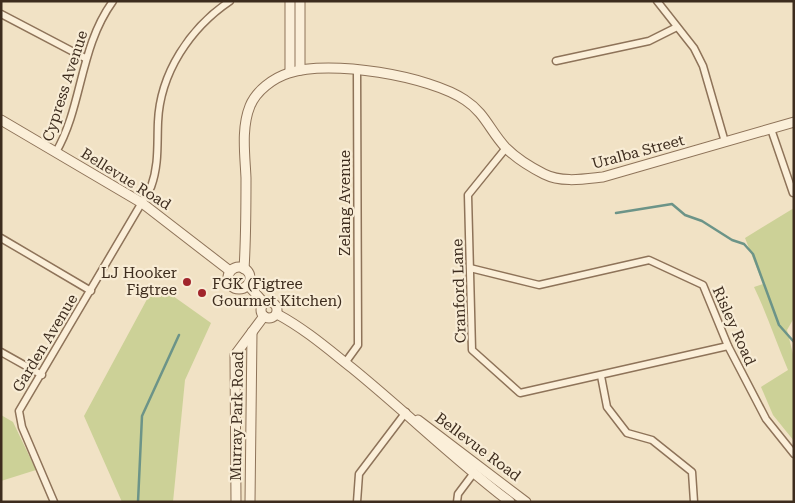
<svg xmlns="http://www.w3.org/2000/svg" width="795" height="503" font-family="'Roboto Serif',serif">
	<rect width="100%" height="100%" fill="#f1e2c5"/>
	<g fill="#ccd197">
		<path d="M 794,208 L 794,318 L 787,330 L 794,358 L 794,441 L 773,415 L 761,387 L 788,370 C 776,342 767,314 754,287 L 763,284 L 745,238 Z"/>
		<path d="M 152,290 L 166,291 L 211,323 L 185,380 L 173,502 L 122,502 L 84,416 Z"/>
		<path d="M 1,415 L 13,422 L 36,470 L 1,481 Z"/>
	</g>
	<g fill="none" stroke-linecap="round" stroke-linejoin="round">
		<g stroke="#6c9488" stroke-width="2.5">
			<path d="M 616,213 L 672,204 L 685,215 L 702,221 L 732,240 L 744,244 L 753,254 L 779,325 L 794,342"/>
			<path d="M 138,502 L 142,416 L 179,335"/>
		</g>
		<g stroke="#8e7359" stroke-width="9">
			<g id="minor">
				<path d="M 657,1 L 694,48 L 703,66 L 725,142"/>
				<path d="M 1,14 L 85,58"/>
				<path d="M 556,61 L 649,41 L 677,27"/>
				<path d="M 771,129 L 793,193"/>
				<path d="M 506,148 L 468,195 L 472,350 L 520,393 L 728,346"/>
				<path d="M 56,152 C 83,105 79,48 113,1"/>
				<path d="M 1,238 L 91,291"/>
				<path d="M 470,268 L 539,285 L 649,260 L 703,285 L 728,346 L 766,419 L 794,454"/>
				<path d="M 1,352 L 42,375"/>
				<path d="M 345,363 L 358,345 L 357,69"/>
				<path d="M 601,376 L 607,407 L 627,433 L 652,440 L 692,472 L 694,502"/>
				<path d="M 54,502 L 22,427 L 19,411 L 151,187 C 159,165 157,145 158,122 C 160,73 190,28 230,1"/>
				<path d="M 357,502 L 359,474 L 406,412"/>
				<path d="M 457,502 L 458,494 L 473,474"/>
			</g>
		</g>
		<g stroke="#8e7359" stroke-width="11">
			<g id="tertiary">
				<path d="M 290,1 L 290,72"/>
				<path d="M 300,1 L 300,70"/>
				<path d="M 1,120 L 142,203 L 230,271"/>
				<circle cx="239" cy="278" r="11"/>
				<path d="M 244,269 C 246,238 246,208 246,178 C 245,155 241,128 250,106 C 256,91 273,78 289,73 C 329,59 430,76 465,100 C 485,113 490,131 506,148 C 517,159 530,167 544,174 C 562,183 584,179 603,177 L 794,122"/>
				<path d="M 248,285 L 264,303"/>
				<circle cx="269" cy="310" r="8"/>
				<path d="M 277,314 C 305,329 328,349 352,368 C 406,412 455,460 510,502"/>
				<path d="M 418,420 L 526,502"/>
				<path d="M 236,502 L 235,355 L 264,316"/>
				<path d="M 250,502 L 252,332"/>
			</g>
		</g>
		<use href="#minor" stroke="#fbefd9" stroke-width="6"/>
		<use href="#tertiary" stroke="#fbefd9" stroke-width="9"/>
	</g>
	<g fill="#a1252b" stroke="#f8ecd5" stroke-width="2">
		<circle cx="187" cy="282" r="5"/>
		<circle cx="202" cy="293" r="5"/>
	</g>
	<g text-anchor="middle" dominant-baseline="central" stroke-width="4.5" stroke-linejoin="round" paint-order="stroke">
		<g font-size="15" fill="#3d2c1e" stroke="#f8ecd5">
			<text transform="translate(65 86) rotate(-72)">Cypress Avenue</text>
			<text transform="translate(638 152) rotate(-15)">Uralba Street</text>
			<text transform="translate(126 179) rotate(32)">Bellevue Road</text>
			<text transform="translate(345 203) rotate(-90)">Zelang Avenue</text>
			<text transform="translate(459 291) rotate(-92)">Cranford Lane</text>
			<text transform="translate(734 326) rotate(66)">Risley Road</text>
			<text transform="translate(45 343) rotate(-59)">Garden Avenue</text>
			<text transform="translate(237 416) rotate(-89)">Murray Park Road</text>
			<text transform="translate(478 447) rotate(37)">Bellevue Road</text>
		</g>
		<g font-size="15" fill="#3d2c1e" stroke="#f8ecd5" text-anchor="end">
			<text x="177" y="273">LJ Hooker<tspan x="177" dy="17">Figtree</tspan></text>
			<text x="212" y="284" text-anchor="start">FGK (Figtree<tspan x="212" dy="17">Gourmet Kitchen)</tspan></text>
		</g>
	</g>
	<rect width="795" height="503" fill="none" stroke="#3d2c1e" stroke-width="5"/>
</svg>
